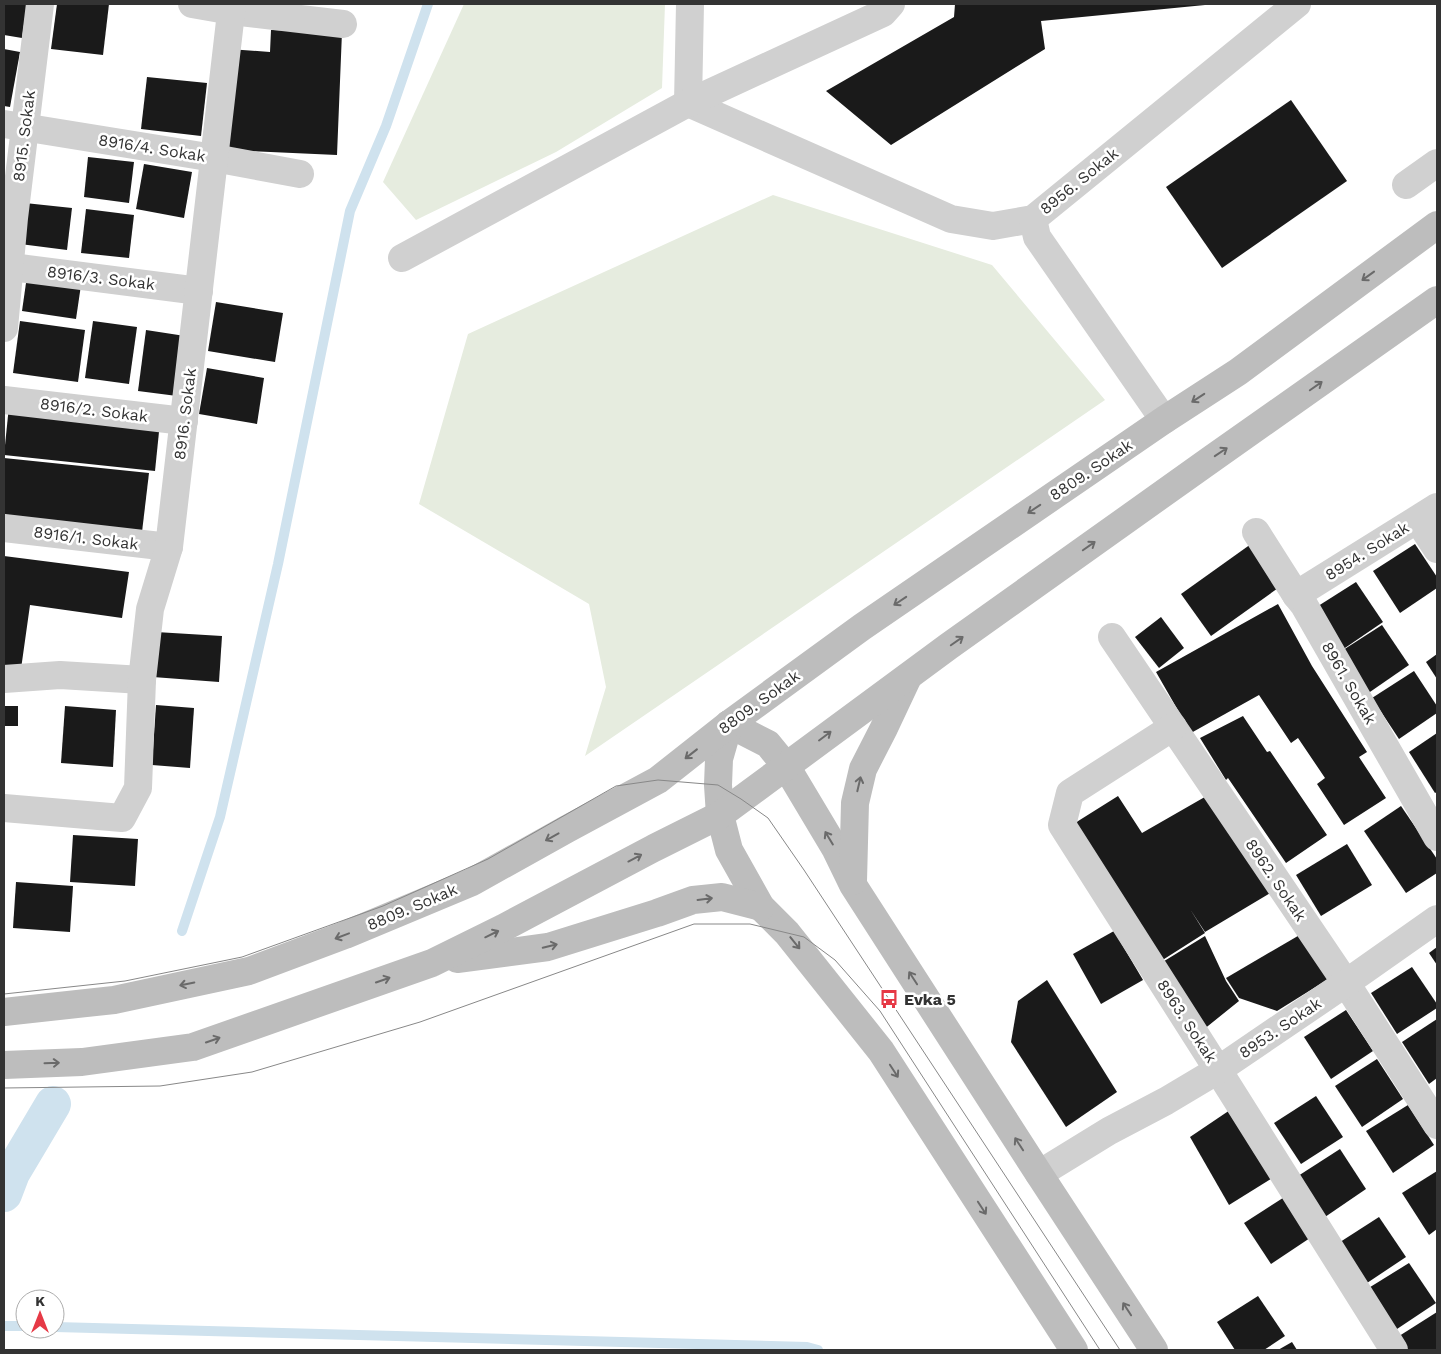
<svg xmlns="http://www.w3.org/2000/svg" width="1441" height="1354" font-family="'Work Sans',sans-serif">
	<rect width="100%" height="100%" fill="#fff"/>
	<g fill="#e6ecdf">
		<path d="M 464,4 L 665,4 L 662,88 L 556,152 L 416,220 L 383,182 Z"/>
		<path d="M 773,195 L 992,265 L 1105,400 L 585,756 L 606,687 L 589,604 L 419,504 L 468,334 Z"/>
	</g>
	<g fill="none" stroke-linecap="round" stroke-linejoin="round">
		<g stroke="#cfe2ee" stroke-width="10">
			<path d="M 182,931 L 220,817 L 278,564 L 350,211 L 386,126 L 428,4"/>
			<path d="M 4,1326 L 25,1326"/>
			<path d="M 55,1327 L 807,1347 L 818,1350"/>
		</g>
		<path stroke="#cfe2ee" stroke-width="36" d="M 4,1194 L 12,1173 L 53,1104"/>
	</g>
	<g fill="#1a1a1a">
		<path d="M 4,4 L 27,4 L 22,38 L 4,35 Z"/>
		<path d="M 57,4 L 109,4 L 103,55 L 51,49 Z"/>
		<path d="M 955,4 L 1204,4 L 1205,5 L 1041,21 L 1045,49 L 891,145 L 826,91 L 954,17 Z"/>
		<path d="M 271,30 L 342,32 L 337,155 L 225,150 L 229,49 L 270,52 Z"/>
		<path d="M 4,49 L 20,52 L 10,107 L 4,106 Z"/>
		<path d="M 147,77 L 207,83 L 201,136 L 141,129 Z"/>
		<path d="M 1291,100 L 1347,181 L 1222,268 L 1166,187 Z"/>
		<path d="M 88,157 L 134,162 L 129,203 L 84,197 Z"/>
		<path d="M 144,164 L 192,172 L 184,218 L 136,209 Z"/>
		<path d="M 25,203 L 72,208 L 67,250 L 20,244 Z"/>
		<path d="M 86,209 L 134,215 L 129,258 L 81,253 Z"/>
		<path d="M 27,276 L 81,285 L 76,319 L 22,311 Z"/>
		<path d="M 216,302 L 283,313 L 275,362 L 208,351 Z"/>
		<path d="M 20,321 L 85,330 L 78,382 L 13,373 Z"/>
		<path d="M 93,321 L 137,327 L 129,384 L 85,378 Z"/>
		<path d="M 146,330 L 185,336 L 177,396 L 138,391 Z"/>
		<path d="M 207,368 L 264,378 L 257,424 L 199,414 Z"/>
		<path d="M 9,406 L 160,422 L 155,471 L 4,455 Z"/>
		<path d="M 4,458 L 149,473 L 142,532 L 4,517 Z"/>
		<path d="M 1251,544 L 1281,586 L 1211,636 L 1181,594 Z"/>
		<path d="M 1415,544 L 1437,577 L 1437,588 L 1400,613 L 1373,571 Z"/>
		<path d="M 4,556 L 129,572 L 122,618 L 30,605 L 21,669 L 4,667 Z"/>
		<path d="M 1356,582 L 1383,622 L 1342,650 L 1315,608 Z"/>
		<path d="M 1278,604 L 1312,666 L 1367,752 L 1359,757 L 1386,798 L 1344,825 L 1317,784 L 1325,778 L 1298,738 L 1291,743 L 1259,695 L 1191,733 L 1156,672 Z"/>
		<path d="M 1161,617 L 1184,648 L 1159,668 L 1135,637 Z"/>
		<path d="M 1382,625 L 1409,665 L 1367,694 L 1340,652 Z"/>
		<path d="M 156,632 L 222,636 L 219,682 L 153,677 Z"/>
		<path d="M 1437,654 L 1437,679 L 1426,662 Z"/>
		<path d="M 1414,671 L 1437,706 L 1437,713 L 1399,739 L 1372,698 Z"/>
		<path d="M 156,705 L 194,708 L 190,768 L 152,765 Z"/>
		<rect x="4" y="706" width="14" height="20"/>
		<path d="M 65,706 L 116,710 L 113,767 L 61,763 Z"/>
		<path d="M 1243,716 L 1267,752 L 1270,751 L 1327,835 L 1286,863 L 1228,778 L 1226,780 L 1200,738 Z"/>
		<path d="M 1437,733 L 1437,792 L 1435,793 L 1409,752 Z"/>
		<path d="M 1210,794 L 1272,892 L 1205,932 L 1190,909 L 1205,933 L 1161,961 L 1075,823 L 1118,796 L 1142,833 Z"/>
		<path d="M 1401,806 L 1437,859 L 1437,873 L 1406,893 L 1364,831 Z"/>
		<path d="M 73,835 L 138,839 L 135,886 L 70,882 Z"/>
		<path d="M 1347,844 L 1372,885 L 1321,916 L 1296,875 Z"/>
		<path d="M 16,882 L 73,886 L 70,932 L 13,928 Z"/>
		<path d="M 1114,931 L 1143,980 L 1101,1004 L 1073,954 Z"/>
		<path d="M 1303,933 L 1330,978 L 1277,1011 L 1239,998 L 1226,978 Z"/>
		<path d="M 1205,936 L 1226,981 L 1239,1001 L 1203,1030 L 1161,963 Z"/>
		<path d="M 1437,947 L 1437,965 L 1429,953 Z"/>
		<path d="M 1412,967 L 1437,1004 L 1437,1008 L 1397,1034 L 1371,993 Z"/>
		<path d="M 1047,980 L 1117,1092 L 1066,1127 L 1011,1042 L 1018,1001 Z"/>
		<path d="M 1346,1010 L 1373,1051 L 1331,1079 L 1304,1037 Z"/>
		<path d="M 1437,1019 L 1437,1078 L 1429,1084 L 1402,1042 Z"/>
		<path d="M 1377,1059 L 1403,1099 L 1362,1127 L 1335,1086 Z"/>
		<path d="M 1316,1096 L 1343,1137 L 1301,1164 L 1274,1123 Z"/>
		<path d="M 1408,1105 L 1434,1145 L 1393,1173 L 1366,1131 Z"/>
		<path d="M 1230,1110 L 1274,1177 L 1229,1205 L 1190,1137 Z"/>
		<path d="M 1340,1149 L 1366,1189 L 1325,1217 L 1298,1176 Z"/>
		<path d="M 1437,1171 L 1437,1229 L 1429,1235 L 1402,1193 Z"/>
		<path d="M 1286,1196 L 1313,1236 L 1271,1264 L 1244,1223 Z"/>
		<path d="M 1379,1217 L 1406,1257 L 1364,1285 L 1337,1244 Z"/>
		<path d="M 1409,1263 L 1436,1303 L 1394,1331 L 1367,1289 Z"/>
		<path d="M 1258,1296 L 1285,1336 L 1264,1350 L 1235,1350 L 1217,1322 Z"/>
		<path d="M 1437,1312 L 1437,1350 L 1404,1350 L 1396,1338 Z"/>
		<path d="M 1292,1342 L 1297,1350 L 1278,1350 Z"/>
	</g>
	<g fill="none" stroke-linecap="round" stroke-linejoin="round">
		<g stroke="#d0d0d0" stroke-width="28">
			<path d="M 192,4 L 232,11 L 343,24"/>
			<path d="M 690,4 L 688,103 L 951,219 L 993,226 L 1033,219 L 1297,4"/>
			<path d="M 4,124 L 214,158 L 300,174"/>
			<path d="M 1406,185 L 1437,163"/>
			<path d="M 1033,219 L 1037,237 L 1164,420"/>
			<path d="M 402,258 L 688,103 L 883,13 L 891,4"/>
			<path d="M 4,266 L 199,291"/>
			<path d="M 4,328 L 14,218 L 40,4"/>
			<path d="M 4,400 L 184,421"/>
			<path d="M 1418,520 L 1437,549"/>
			<path d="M 4,528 L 169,547"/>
			<path d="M 1256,532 L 1296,595 L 1304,605 L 1437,837"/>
			<path d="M 1296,595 L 1437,507"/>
			<path d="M 1112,637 L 1346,983 L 1437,1125"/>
			<path d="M 4,679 L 60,675 L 142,680"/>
			<path d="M 1173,727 L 1070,793 L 1062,825 L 1218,1070 L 1394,1350"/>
			<path d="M 4,808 L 122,818 L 138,788 L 142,680 L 150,609 L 169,547 L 232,4"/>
			<path d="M 1039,1174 L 1109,1131 L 1166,1101 L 1218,1070 L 1346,983 L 1437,919"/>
		</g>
		<g stroke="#bdbdbd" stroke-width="28">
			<path d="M 729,724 L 768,744 L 786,766 L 835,848 L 853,885 L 1039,1174 L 1154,1350"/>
			<path d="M 729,724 L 719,759 L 718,785 L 720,815 L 729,850 L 761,907 L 787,933 L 881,1051 L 1074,1350"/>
			<path d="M 853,881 L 855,803 L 863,769 L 884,728 L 908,677"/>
			<path d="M 457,959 L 548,947 L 657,913 L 693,900 L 722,897 L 761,907"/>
			<path d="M 4,1012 L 114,1000 L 249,971 L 345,935 L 472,882 L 567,829 L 658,780 L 729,724 L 862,627 L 1164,420 L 1238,372 L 1437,225"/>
			<path d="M 4,1065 L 82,1062 L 193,1047 L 432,963 L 503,928 L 654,848 L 720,815 L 949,646 L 1213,458 L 1437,300"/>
		</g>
		<g stroke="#888" stroke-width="1">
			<path d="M 4,994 L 125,981 L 242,957 L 383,906 L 488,859 L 616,786 L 658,780 L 718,785 L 741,799 L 768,818 L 804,870 L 1120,1350"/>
			<path d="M 4,1088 L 160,1086 L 252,1072 L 420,1022 L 694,924 L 750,924 L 804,937 L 835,960 L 880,1011 L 1100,1350"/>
		</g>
	</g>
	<defs><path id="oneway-shaft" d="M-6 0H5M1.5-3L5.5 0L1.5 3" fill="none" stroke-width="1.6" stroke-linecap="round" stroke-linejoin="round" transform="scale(1.25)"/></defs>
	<g stroke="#6a6a6a">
		<use href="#oneway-shaft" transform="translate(1368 276) rotate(144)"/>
		<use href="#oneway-shaft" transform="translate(1316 386) rotate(-35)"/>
		<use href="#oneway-shaft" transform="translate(1198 398) rotate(147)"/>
		<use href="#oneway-shaft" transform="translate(1221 452) rotate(-34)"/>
		<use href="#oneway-shaft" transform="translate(1034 509) rotate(146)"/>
		<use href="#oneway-shaft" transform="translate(1089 546) rotate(-35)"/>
		<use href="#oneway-shaft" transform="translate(900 601) rotate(146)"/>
		<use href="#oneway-shaft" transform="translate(957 641) rotate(-35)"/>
		<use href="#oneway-shaft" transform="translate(825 736) rotate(-37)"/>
		<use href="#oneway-shaft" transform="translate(691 754) rotate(142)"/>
		<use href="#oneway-shaft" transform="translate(859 784) rotate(-77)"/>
		<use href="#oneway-shaft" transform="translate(552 837) rotate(151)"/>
		<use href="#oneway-shaft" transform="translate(829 838) rotate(-121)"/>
		<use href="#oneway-shaft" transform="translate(635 858) rotate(-28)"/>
		<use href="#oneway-shaft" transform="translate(705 899) rotate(-7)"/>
		<use href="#oneway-shaft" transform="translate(492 934) rotate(-26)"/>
		<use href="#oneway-shaft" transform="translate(342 936) rotate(159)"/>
		<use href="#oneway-shaft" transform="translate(795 943) rotate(51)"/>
		<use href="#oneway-shaft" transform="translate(550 946) rotate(-14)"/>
		<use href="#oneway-shaft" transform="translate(913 978) rotate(-123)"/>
		<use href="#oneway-shaft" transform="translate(383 980) rotate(-19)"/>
		<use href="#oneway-shaft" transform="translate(187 984) rotate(168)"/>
		<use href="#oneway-shaft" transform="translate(213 1040) rotate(-19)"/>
		<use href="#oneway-shaft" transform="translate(52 1063) rotate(-2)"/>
		<use href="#oneway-shaft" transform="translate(894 1071) rotate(57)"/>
		<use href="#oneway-shaft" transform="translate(1019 1144) rotate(-123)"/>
		<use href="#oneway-shaft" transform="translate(982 1208) rotate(57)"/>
		<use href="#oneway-shaft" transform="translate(1127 1309) rotate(-123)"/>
	</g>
	<defs>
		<g id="bus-bare" transform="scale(1.5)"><path d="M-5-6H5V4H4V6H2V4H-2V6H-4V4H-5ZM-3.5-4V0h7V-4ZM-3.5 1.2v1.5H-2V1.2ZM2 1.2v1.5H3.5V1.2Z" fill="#e63946" stroke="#fff" stroke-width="2.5" paint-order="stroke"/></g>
	</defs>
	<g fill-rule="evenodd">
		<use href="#bus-bare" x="889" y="999"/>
	</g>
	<g text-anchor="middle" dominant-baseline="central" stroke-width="5" stroke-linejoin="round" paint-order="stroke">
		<g font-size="16" fill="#333" stroke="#fff">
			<text transform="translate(24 136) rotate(-83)">8915. Sokak</text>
			<text transform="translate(152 148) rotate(9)">8916/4. Sokak</text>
			<text transform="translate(1079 181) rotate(-39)">8956. Sokak</text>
			<text transform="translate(101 278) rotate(7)">8916/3. Sokak</text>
			<text transform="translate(94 410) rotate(7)">8916/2. Sokak</text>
			<text transform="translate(185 414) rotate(-83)">8916. Sokak</text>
			<text transform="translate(1091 470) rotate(-34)">8809. Sokak</text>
			<text transform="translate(86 538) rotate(7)">8916/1. Sokak</text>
			<text transform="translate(1367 551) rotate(-32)">8954. Sokak</text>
			<text transform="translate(1349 683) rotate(60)">8961. Sokak</text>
			<text transform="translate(759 702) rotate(-36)">8809. Sokak</text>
			<text transform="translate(1276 880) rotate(56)">8962. Sokak</text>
			<text transform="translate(412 907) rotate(-23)">8809. Sokak</text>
			<text transform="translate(1187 1021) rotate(57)">8963. Sokak</text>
			<text transform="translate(1280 1028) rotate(-34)">8953. Sokak</text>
		</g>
		<g font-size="16" font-weight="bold" fill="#333" stroke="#fff" text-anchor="start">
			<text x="904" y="999">Evka 5</text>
		</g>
	</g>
	<rect width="1441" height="1354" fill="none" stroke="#333333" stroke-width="10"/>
	<g transform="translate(40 1314)"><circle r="24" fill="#ffffff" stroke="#adadad"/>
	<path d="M0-4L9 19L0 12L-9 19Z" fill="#e63946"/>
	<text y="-8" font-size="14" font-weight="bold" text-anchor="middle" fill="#333333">K</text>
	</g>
</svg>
